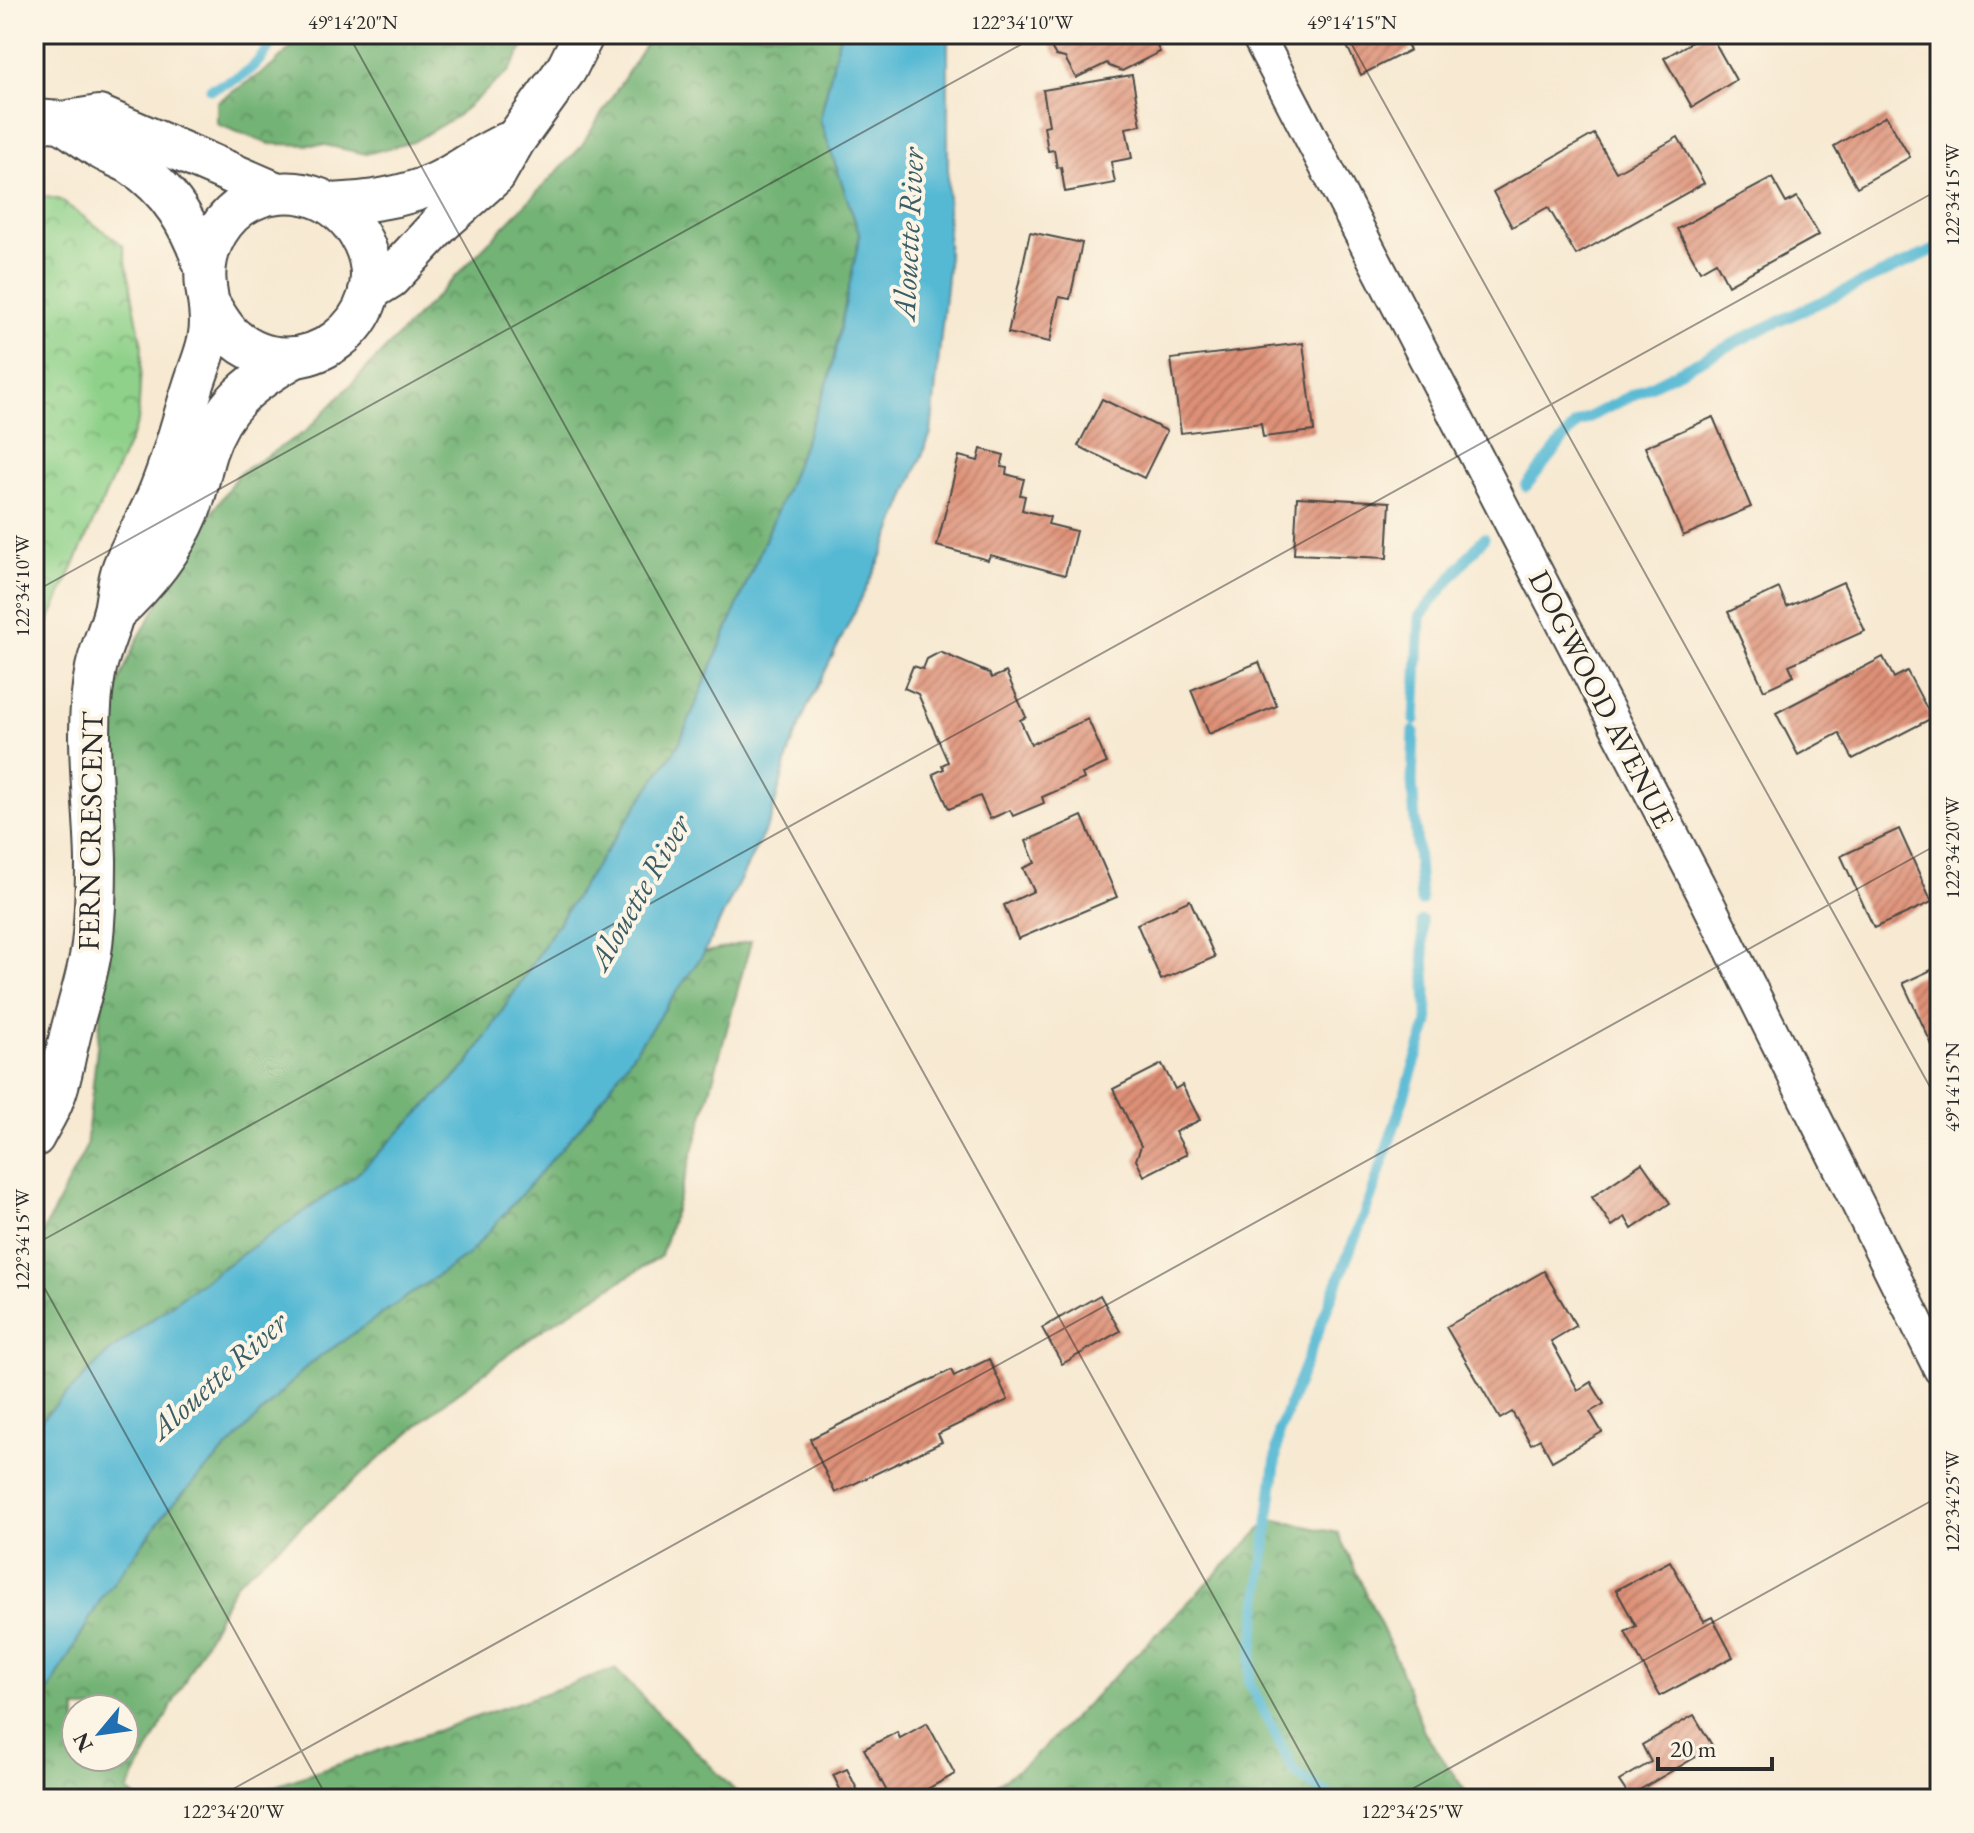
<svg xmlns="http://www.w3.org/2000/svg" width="1974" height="1833" font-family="'EB Garamond',serif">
	<defs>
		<pattern id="forest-crowns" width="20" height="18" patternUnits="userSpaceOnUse" patternTransform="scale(2)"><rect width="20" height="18" fill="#73b376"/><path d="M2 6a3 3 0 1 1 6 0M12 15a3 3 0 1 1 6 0" fill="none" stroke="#5f9261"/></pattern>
		<pattern id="park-crowns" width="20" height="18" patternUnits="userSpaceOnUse" patternTransform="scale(2)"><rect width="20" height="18" fill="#8fd18a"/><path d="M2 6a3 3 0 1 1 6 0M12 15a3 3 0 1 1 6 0" fill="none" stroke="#75aa71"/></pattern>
		<pattern id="building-hatch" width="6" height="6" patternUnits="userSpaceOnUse" patternTransform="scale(2)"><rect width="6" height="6" fill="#de9077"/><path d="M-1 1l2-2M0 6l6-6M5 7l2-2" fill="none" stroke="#b47662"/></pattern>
	</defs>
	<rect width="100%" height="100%" fill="#fcf5e5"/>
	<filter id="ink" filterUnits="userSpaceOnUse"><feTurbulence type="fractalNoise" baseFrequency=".0125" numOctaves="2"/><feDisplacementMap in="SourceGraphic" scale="16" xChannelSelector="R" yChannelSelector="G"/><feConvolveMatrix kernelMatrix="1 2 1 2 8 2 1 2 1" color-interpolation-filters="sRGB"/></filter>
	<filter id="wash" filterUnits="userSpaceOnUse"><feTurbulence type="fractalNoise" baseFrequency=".006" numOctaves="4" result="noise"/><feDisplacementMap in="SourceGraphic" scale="32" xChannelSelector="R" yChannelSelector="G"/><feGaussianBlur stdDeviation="1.8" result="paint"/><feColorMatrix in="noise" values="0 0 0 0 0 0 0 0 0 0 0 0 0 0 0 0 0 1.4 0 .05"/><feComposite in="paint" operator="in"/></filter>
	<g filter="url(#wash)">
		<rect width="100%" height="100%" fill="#f7e9d2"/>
		<g fill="url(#forest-crowns)" stroke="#4f6f50" stroke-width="2" fill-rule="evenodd">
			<path d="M 305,34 L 532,34 L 508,72 L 457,116 L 413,142 L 366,154 L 325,145 L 269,144 L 217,124 L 217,102 L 272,66 Z"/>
			<path d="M 652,34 L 840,34 L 820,120 L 860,235 L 830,376 L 786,490 L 679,744 L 581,888 L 467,1066 L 354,1177 L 192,1289 L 109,1352 L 34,1427 L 34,1250 L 86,1147 L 115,884 L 111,782 L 115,691 L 136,642 L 209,517 L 238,474 L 306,431 L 580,148 Z"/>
			<path d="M 751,941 L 699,1131 L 661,1256 L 546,1327 L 446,1401 L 236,1583 L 127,1791 L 137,1799 L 34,1799 L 34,1717 L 101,1599 L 169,1508 L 308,1365 L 470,1253 L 588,1118 L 704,953 ZM 76,1709 L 124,1709 L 124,1757 L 76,1757 Z"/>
			<path d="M 1271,1519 L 1338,1533 L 1397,1660 L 1424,1732 L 1471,1799 L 976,1799 L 1032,1759 Z"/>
			<path d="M 615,1669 L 743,1799 L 238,1799 Z"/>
		</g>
		<path fill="url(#park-crowns)" stroke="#5d7e5a" stroke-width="2" d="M 34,194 L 60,200 L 123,245 L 142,346 L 138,422 L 34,654 Z"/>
		<path fill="#56b9d4" stroke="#407280" stroke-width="2" d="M 840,34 L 948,34 L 948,267 L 931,433 L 881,558 L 807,708 L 790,749 L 771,818 L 704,953 L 588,1118 L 470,1253 L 308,1365 L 169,1508 L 101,1599 L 34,1717 L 34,1427 L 109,1352 L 192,1289 L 354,1177 L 467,1066 L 581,888 L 679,744 L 786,490 L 830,376 L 860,235 L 820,120 Z"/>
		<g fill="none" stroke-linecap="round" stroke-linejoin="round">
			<g stroke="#56b9d4" stroke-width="11">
				<path d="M 211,89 C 251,74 254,70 277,34"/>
				<path d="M 1526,486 L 1576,424 L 1758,331 L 1940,247"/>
				<path d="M 1415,720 L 1420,616 L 1484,538"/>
				<path d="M 1414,731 L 1412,782 L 1421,901"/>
				<path d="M 1334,1799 L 1295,1773 L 1249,1682 L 1279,1431 L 1371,1197 L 1428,1023 L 1422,921"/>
			</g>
		</g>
		<g id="blocks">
			<g fill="url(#building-hatch)">
				<path d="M 1047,34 L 1151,34 L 1160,52 L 1122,71 L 1109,66 L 1107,63 L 1076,78 L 1065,58 L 1056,56 L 1046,38 Z"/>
				<path d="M 1341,34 L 1402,34 L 1410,50 L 1361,75 Z"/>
				<path d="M 1706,34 L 1710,34 L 1736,80 L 1692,107 L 1664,58 Z"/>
				<path d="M 1132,75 L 1141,125 L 1126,128 L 1132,158 L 1111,162 L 1115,183 L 1065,192 L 1061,167 L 1057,168 L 1054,150 L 1048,151 L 1044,126 L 1049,125 L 1043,90 Z"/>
				<path d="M 1886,116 L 1910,157 L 1857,187 L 1834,146 Z"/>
				<path d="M 1594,134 L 1616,172 L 1678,137 L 1704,183 L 1576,255 L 1548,207 L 1512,227 L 1493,192 Z"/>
				<path d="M 1772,178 L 1786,203 L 1797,197 L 1819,235 L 1728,285 L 1716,262 L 1700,271 L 1677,229 Z"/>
				<path d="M 1030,232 L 1082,243 L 1070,299 L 1059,297 L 1050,342 L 1008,333 Z"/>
				<path d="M 1303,343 L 1314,431 L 1263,437 L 1261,423 L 1181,433 L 1171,359 Z"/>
				<path d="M 1102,399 L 1167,431 L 1144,478 L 1078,446 Z"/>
				<path d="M 1713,417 L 1751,507 L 1683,536 L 1645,447 Z"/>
				<path d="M 981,449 L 1004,455 L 1001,467 L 1007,468 L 1006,474 L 1024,479 L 1020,495 L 1025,496 L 1022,510 L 1050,517 L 1048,524 L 1076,531 L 1065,575 L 990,555 L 988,560 L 937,546 L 959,456 L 978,461 Z"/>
				<path d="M 1297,497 L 1390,502 L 1387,558 L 1294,554 Z"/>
				<path d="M 1843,582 L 1865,631 L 1789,665 L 1794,676 L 1764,690 L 1728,612 L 1779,588 L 1787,607 Z"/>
				<path d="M 940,652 L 989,673 L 992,678 L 1006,672 L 1026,717 L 1020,720 L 1031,744 L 1088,719 L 1107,763 L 1082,774 L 1084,779 L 1042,797 L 1044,803 L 1013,816 L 1010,810 L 990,819 L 980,796 L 949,809 L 933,774 L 944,769 L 942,765 L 948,762 L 918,694 L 904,688 L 913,666 L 923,669 L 927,659 Z"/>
				<path d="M 1883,657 L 1894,678 L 1907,671 L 1932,718 L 1853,759 L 1839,733 L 1798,755 L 1776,713 Z"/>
				<path d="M 1259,662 L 1277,706 L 1209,734 L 1191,690 Z"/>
				<path d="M 1082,816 L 1117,897 L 1018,939 L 1004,905 L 1034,891 L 1023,868 L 1035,863 L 1026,841 Z"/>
				<path d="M 1899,829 L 1932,902 L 1874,928 L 1841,856 Z"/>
				<path d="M 1190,900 L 1215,957 L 1161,980 L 1137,924 Z"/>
				<path d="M 1940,966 L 1940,1062 L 1903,983 Z"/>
				<path d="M 1162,1064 L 1175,1089 L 1182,1085 L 1200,1120 L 1175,1132 L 1187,1154 L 1144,1176 L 1136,1160 L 1141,1146 L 1113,1089 Z"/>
				<path d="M 1642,1163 L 1670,1203 L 1632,1229 L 1625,1217 L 1612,1226 L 1592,1197 Z"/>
				<path d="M 1544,1271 L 1576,1326 L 1551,1341 L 1578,1390 L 1591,1382 L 1604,1404 L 1590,1412 L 1602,1432 L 1552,1461 L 1540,1439 L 1531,1444 L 1512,1412 L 1500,1419 L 1446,1327 Z"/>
				<path d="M 1100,1295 L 1120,1331 L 1062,1364 L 1042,1328 Z"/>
				<path d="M 989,1359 L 1008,1400 L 938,1434 L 942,1442 L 835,1493 L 810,1439 L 951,1370 L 954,1376 Z"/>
				<path d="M 1670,1561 L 1704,1621 L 1712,1617 L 1733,1657 L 1660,1696 L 1625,1632 L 1636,1626 L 1616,1590 Z"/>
				<path d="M 1694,1715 L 1713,1747 L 1629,1796 L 1619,1781 L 1651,1762 L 1642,1745 Z"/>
				<path d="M 927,1723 L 955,1774 L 909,1799 L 891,1799 L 864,1749 L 897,1732 L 900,1738 Z"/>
				<path d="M 847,1769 L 862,1799 L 845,1799 L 833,1775 Z"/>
			</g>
		</g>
	</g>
	<g filter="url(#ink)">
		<use href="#blocks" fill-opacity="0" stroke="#4a4844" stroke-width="2"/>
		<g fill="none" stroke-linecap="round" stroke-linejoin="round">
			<g stroke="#4a4844" stroke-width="36">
				<path id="minor" d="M 1257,34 L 1706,899 L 1940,1369"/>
			</g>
			<g stroke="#4a4844" stroke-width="44">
				<g id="tertiary">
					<path d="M 34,120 L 62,122 L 99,116 L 277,193"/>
					<path d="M 62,122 C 74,130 86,140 98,147 C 108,154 121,158 131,164 C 170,189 191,226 205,268"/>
					<path d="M 331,204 C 366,202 403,198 436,183 C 461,171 481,154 507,143"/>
					<path d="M 369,291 L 390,278 L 442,222 L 495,175 L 515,140 L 567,68 L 584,34"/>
					<path d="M 113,614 C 145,585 172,553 189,512 C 197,494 200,472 206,453 C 222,404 251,382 295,357"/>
					<path d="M 34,1137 C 40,1125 48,1113 53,1100 C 61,1082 64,1059 69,1040 C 76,1009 88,977 92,945 C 95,919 96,889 96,862 C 95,798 83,731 96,668 C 100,650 108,633 113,615 C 117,600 117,582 123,567 C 132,544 146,522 156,499 C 172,463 181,424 193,387 C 198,370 207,351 209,334 C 212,317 208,302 206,286 C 202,255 216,225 240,207 C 263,191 294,188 320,199 C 340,208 353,222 363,242 C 400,320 299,394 234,338 C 224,329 217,317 210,305"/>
				</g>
			</g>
			<use href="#minor" stroke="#fff" stroke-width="32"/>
			<use href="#tertiary" stroke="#fff" stroke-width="40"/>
		</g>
	</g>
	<path fill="none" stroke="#2b2b2b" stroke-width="2" stroke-opacity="0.45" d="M 348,34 L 1326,1799M 1346,34 L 1940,1105M 34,592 L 1040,34M 34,1245 L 1940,189M 34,1269 L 328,1799M 215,1799 L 1940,843M 1394,1799 L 1940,1496"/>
	<g text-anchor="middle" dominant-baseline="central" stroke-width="8" stroke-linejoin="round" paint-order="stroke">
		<g font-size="30" fill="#2b2b2b" stroke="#fcf5e5">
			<text transform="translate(1602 699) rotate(63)">DOGWOOD AVENUE</text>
			<text transform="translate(90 831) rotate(-89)">FERN CRESCENT</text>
		</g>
		<g font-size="32" font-style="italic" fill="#3a5d66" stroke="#fcf5e5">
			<text transform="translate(908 234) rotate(-87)">Alouette River</text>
			<text transform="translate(639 892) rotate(-60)">Alouette River</text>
			<text transform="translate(218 1375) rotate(-42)">Alouette River</text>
		</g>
	</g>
	<rect width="1974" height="1833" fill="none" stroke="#fcf5e5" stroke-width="88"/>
	<g transform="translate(100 1733) rotate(241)"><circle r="38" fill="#fcf5e5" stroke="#a8a49b" stroke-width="2"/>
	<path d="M0-6L14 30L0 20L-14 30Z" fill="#1f6fb2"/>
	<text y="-12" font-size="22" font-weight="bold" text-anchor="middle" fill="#2b2b2b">N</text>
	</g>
	<path d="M1658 1757v12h114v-12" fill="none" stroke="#2b2b2b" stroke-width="4"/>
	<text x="1670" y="1757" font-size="24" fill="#2b2b2b" stroke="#fcf5e5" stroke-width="6" paint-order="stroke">20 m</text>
	<rect x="44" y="44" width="1886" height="1745" fill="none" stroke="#2b2b2b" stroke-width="3"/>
	<g font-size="20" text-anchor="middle" fill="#2b2b2b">
		<text x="353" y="29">49°14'20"N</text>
		<text x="1022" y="29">122°34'10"W</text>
		<text x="1352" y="29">49°14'15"N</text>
		<text transform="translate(1952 195) rotate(-90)" y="7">122°34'15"W</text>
		<text transform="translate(22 586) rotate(-90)" y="7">122°34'10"W</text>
		<text transform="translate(1952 848) rotate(-90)" y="7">122°34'20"W</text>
		<text transform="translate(1952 1087) rotate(-90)" y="7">49°14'15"N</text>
		<text transform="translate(22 1240) rotate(-90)" y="7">122°34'15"W</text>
		<text transform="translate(1952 1502) rotate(-90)" y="7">122°34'25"W</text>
		<text x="233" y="1818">122°34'20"W</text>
		<text x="1412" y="1818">122°34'25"W</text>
	</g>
</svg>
